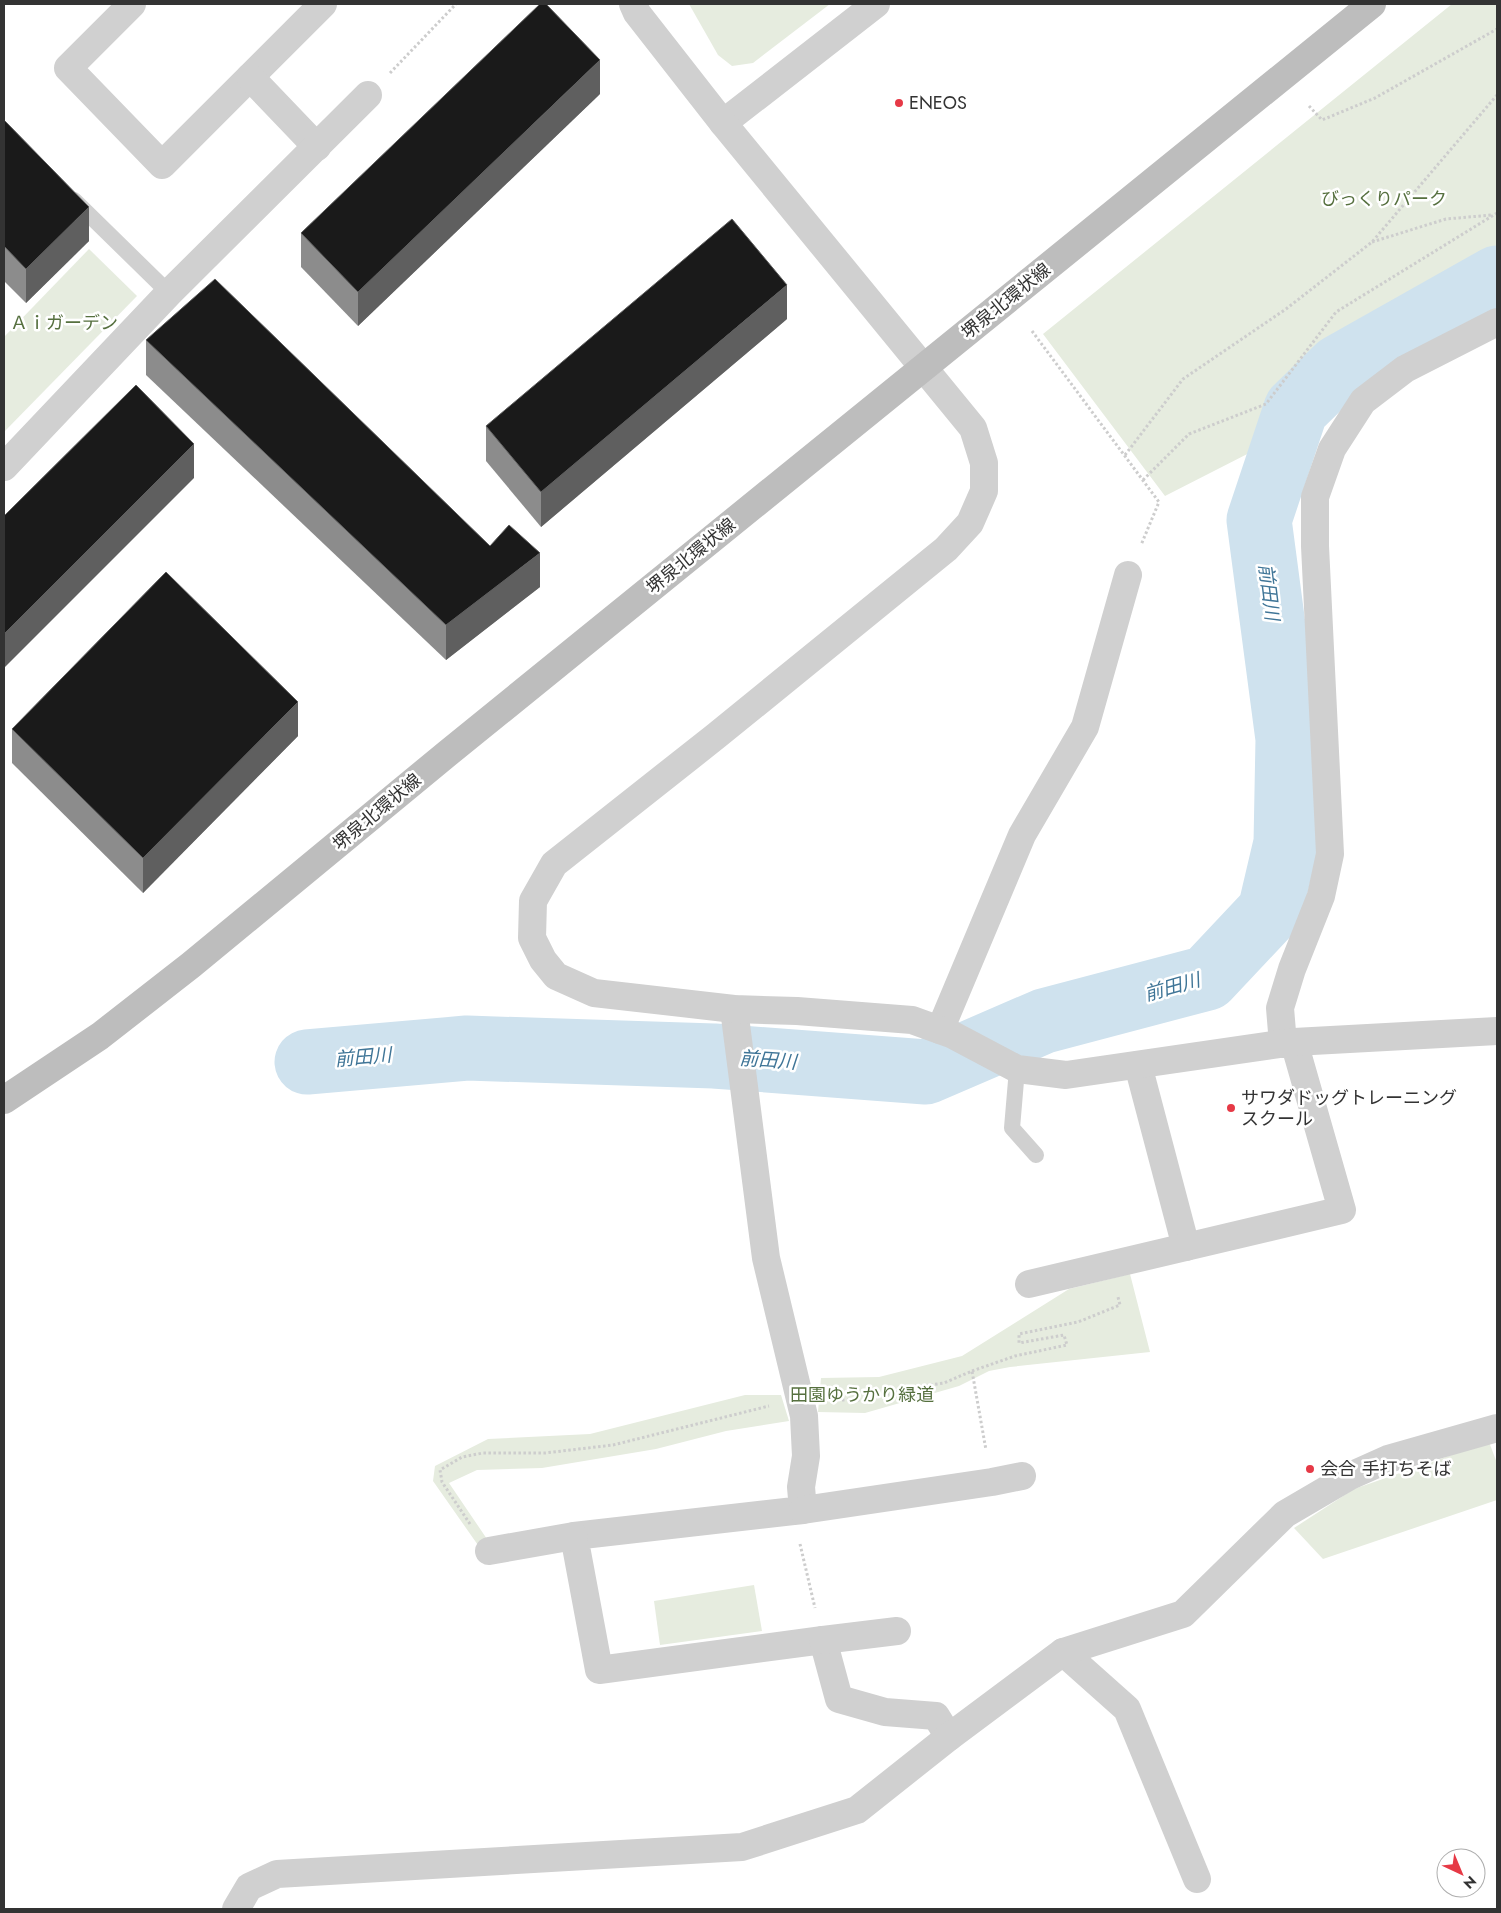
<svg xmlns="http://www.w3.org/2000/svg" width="1501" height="1913" font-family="Jost,'Noto Sans JP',sans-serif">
	<rect width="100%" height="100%" fill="#fff"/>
	<g fill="#e6ecdf">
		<path d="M 689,4 L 830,4 L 753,63 L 732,66 L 718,55 Z"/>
		<path d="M 1452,4 L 1497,4 L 1497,263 L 1347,345 L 1295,390 L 1261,447 L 1165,496 L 1043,334 Z"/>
		<path d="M 89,249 L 137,296 L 4,432 L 4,337 Z"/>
		<path d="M 1130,1274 L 1150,1352 L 1010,1367 L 989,1371 L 959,1386 L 865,1413 L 818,1412 L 821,1378 L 879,1377 L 962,1356 L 1069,1289 Z"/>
		<path d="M 745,1395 L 781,1395 L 789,1421 L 726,1431 L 656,1449 L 542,1468 L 477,1470 L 449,1483 L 489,1542 L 480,1548 L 433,1481 L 435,1466 L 488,1439 L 590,1434 Z"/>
		<path d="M 1489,1442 L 1497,1463 L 1497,1500 L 1323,1559 L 1294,1528 L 1354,1489 Z"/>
		<path d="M 754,1585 L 762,1631 L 660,1645 L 654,1601 Z"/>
	</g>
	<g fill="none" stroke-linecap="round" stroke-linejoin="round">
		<path stroke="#cfe2ee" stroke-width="65" d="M 307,1062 L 467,1048 L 714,1056 L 926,1072 L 1044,1021 L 1207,978 L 1270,911 L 1286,843 L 1288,739 L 1259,520 L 1296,409 L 1339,367 L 1497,278"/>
		<g stroke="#cdcdcd" stroke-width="3" stroke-dasharray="2.5 2.5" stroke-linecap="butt">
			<path d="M 390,73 L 456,4"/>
			<path d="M 1309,106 L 1322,120 L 1375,98 L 1497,29"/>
			<path d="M 1372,242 L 1446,219 L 1492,215"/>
			<path d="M 1032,331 L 1159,502 L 1141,545"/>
			<path d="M 1125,455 L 1183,379 L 1286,309 L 1372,242 L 1497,95"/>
			<path d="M 1143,480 L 1189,434 L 1266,404 L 1336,312 L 1497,213"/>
			<path d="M 972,1371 L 1015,1356 L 1067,1345 L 1064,1335 L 1019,1343 L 1019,1334 L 1078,1322 L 1120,1305 L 1118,1297"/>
			<path d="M 832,1400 L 867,1400 L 909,1388 L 944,1383 L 972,1371 L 986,1450"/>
			<path d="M 470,1524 L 442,1482 L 440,1470 L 462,1457 L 483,1453 L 545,1453 L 613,1445 L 769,1406"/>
			<path d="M 800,1544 L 815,1608"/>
		</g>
		<g stroke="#d0d0d0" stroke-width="16">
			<path d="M 74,200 L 169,293"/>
			<path d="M 1017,1069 L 1012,1128 L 1036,1155"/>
		</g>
		<g stroke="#d0d0d0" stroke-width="28">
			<path d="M 132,4 L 68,68 L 162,165 L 323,4"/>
			<path d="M 250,77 L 317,147"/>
			<path d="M 723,123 L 876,4"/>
			<path d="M 4,467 L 169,293 L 368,95"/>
			<path d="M 734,1009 L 766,1258 L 804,1416 L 806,1456 L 801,1487 L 803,1510 L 574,1536 L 599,1670 L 823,1640 L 839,1699 L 885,1712 L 936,1716 L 949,1737"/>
			<path d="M 940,1030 L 1022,835 L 1085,727 L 1128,575"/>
			<path d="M 1283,1044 L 1280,1008 L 1292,969 L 1321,896 L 1330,854 L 1315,546 L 1315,497 L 1332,449 L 1363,401 L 1405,369 L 1497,322"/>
			<path d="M 1138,1065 L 1186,1247"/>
			<path d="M 1029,1284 L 1342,1210 L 1294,1042"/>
			<path d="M 803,1510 L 992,1482 L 1022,1476"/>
			<path d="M 489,1551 L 574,1536"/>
			<path d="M 823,1640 L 897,1631"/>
			<path d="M 1063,1652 L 1127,1709 L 1197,1879"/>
			<path d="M 236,1909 L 249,1887 L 277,1874 L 742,1847 L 857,1810 L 949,1737 L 1063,1652 L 1183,1614 L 1285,1514 L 1350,1476 L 1388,1459 L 1497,1428"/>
		</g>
		<path stroke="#d0d0d0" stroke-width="28" d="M 633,4 L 637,13 L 723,123 L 973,428 L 984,463 L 984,491 L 970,523 L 946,549 L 716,736 L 554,864 L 533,901 L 532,938 L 543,960 L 556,976 L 594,993 L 734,1009 L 797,1011 L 912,1020 L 951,1034 L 1017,1069 L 1066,1075 L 1294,1042 L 1497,1031"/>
		<path stroke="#bdbdbd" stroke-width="28" d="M 4,1100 L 100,1036 L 191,965 L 448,753 L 1372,4"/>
	</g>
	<g fill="#8c8c8c">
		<path d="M 600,94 L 358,326 L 301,267 L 301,233 Z"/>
		<path d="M 4,120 L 89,241 L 26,303 L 4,281 Z"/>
		<path d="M 787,319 L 541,527 L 486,461 L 486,426 Z"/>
		<path d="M 146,340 L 490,546 L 540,587 L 446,660 L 146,375 Z"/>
		<path d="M 12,729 L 298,736 L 143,893 L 12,763 Z"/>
	</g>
	<g fill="#5f5f5f">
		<path d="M 600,60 L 600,94 L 358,326 L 358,292 Z"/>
		<path d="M 89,207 L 89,241 L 26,303 L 26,269 Z"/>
		<path d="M 787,285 L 787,319 L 541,527 L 541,492 Z"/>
		<path d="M 194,444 L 194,478 L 4,668 L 4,634 Z"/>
		<path d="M 540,553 L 540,587 L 446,660 L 446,625 Z"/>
		<path d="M 298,702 L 298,736 L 143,893 L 143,858 Z"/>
	</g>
	<g fill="#1a1a1a" stroke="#5f5f5f">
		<path d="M 540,4 L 546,4 L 600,60 L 358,292 L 301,233 Z"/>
		<path d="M 4,120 L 89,207 L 26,269 L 4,246 Z"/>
		<path d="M 732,219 L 787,285 L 541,492 L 486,426 Z"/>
		<path d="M 215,279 L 490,546 L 509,525 L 540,553 L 446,625 L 146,340 Z"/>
		<path d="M 136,385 L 194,444 L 4,634 L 4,516 Z"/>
		<path d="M 166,572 L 298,702 L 143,858 L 12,729 Z"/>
	</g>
	<g fill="#e63946" stroke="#fff" stroke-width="2">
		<circle cx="899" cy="103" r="5"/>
		<circle cx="1231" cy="1108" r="5"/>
		<circle cx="1310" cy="1469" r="5"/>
	</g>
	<g text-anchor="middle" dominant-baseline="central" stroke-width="5" stroke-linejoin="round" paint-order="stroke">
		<g font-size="18" fill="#333" stroke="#fff" text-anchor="start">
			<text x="909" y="103">ENEOS</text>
			<text x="1241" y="1098">サワダドッグトレーニング<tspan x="1241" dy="21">スクール</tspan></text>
			<text x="1320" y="1469">会合 手打ちそば</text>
		</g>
		<g font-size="18" fill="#56703f" stroke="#fff">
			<text x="1384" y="199">びっくりパーク</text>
			<text x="64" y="323">Ａｉガーデン</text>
			<text x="862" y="1395">田園ゆうかり緑道</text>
		</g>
		<g font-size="18" fill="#333" stroke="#fff">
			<text transform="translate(1006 301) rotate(-39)">堺泉北環状線</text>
			<text transform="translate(691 556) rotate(-39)">堺泉北環状線</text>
			<text transform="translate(377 812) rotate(-40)">堺泉北環状線</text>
		</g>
		<g font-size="19" font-style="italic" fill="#3f7597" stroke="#fff">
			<text transform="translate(1269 592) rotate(83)">前田川</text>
			<text transform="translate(1172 987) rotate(-16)">前田川</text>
			<text transform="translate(363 1057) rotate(-5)">前田川</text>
			<text transform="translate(768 1060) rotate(4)">前田川</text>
		</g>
	</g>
	<rect width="1501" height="1913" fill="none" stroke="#333333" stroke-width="10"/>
	<g transform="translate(1461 1873) rotate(136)"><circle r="24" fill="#ffffff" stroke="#adadad"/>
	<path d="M0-4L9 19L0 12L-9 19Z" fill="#e63946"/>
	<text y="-8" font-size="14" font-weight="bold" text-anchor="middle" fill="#333333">N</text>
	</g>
</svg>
